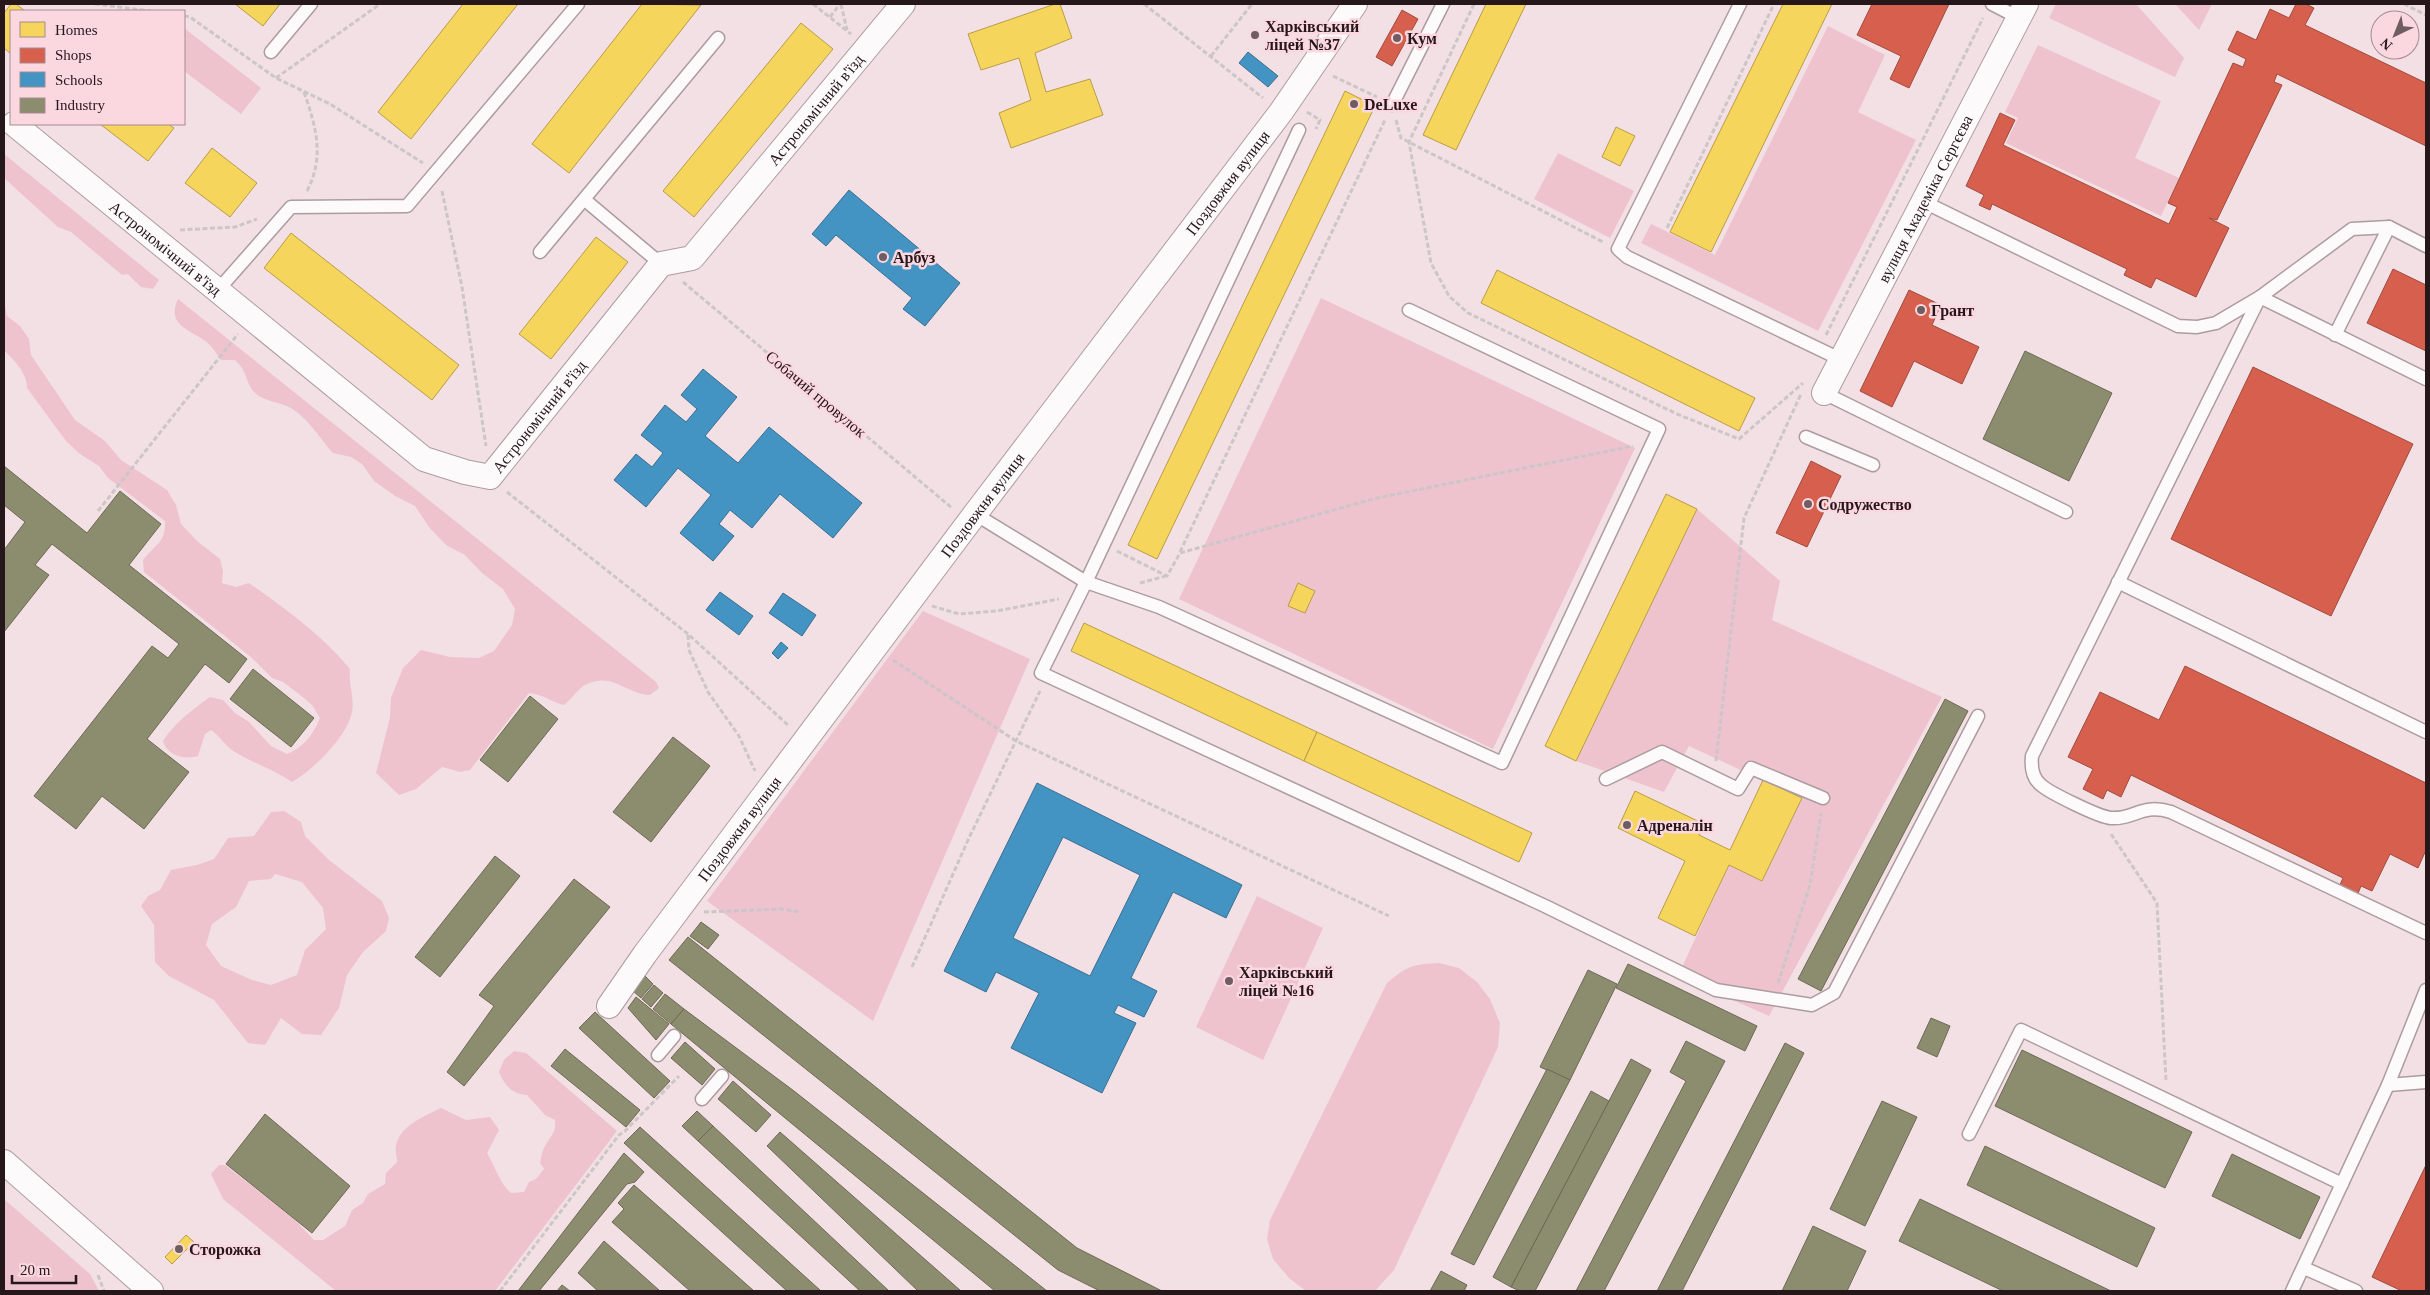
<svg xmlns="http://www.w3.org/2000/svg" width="2430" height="1295" font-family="Georgia,serif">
	<rect width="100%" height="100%" fill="#f3e0e4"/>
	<g fill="#eec3cd" fill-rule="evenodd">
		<path d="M 2056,4 L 2136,4 L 2184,58 L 2175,77 L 2049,18 Z"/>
		<path d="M 2175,4 L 2212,4 L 2199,30 Z"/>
		<path d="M 1828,26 L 1885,55 L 1858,112 L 1916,140 L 1818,331 L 1641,243 L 1651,224 L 1715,255 Z"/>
		<path d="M 184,28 L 261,88 L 241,114 L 184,71 Z"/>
		<path d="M 2038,45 L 2161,101 L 2135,158 L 2179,178 L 2161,216 L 2006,143 L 2018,118 L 2005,112 Z"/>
		<path d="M 1558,153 L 1634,191 L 1610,238 L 1534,199 Z"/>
		<path d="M 4,154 L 159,280 L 153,289 L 141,287 L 128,274 L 122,275 L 71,232 L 58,227 L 4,178 Z"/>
		<path d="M 1321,298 L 1635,448 L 1493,749 L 1179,599 Z"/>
		<path d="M 178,299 L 656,682 L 659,688 L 650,695 C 626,694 613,672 587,684 C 579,687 571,700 564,705 C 551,702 543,694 529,693 L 470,770 L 460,772 L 442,767 L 416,789 L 399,795 L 376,773 L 390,717 L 391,698 L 403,668 L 421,650 L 450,657 L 479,658 L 494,651 L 512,625 L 515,609 L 503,589 L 482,573 L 465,555 L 446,545 L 429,527 L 415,506 L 395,496 L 374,481 L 362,464 L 351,457 L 333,453 C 320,439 311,422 294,410 C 283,402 264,402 255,393 C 244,381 249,373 235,360 L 221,360 C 217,355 214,349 209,344 C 193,330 165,327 178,299 Z"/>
		<path d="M 4,301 L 7,316 L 20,326 L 29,339 L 31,355 L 75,420 L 105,441 L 121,460 L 167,490 L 176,505 L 181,524 L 197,541 L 220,559 L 223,571 L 222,583 L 236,587 L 249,583 C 285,608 323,636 350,669 C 348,684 355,698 352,712 C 347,737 313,770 292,782 C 274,770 253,763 235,752 C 226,747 220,736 211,730 L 205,734 L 198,756 C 185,760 167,756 163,741 C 175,722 192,710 210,697 L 223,700 L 235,713 L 249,722 L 271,746 L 287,754 C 305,746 312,736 320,718 L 312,705 L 299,694 L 283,682 L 272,678 L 251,657 L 144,572 L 143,560 C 155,544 166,543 165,521 L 108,478 L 99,466 L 80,454 L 66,441 L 27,388 C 27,373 14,360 4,350 Z"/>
		<path d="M 1697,509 L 1780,581 L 1772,620 L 1942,697 L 1769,1016 L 1678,976 L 1729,865 L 1762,881 L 1801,798 L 1689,746 L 1664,792 L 1576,761 Z"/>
		<path d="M 923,611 L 1030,659 L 873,1021 L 707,901 Z"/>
		<path d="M 284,811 L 301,822 L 305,836 L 329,860 L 382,901 L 389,918 L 386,931 L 363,952 L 347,975 L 339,1008 L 321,1035 L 302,1034 L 281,1018 L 265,1045 L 248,1043 L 214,1000 L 169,976 L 155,962 L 154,925 L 141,906 L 148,896 L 160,890 L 171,870 L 197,865 L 214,859 L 228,838 L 254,836 L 271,812 ZM 275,874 L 302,882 L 323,908 L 326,929 L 305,950 L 297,975 L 271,985 L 252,980 L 221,966 L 206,945 L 212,924 L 236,907 L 249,881 L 271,879 Z"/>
		<path d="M 1257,896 L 1323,928 L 1263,1060 L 1196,1027 Z"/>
		<path d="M 1439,963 L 1459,968 L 1477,982 L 1490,999 L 1500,1023 L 1498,1047 L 1394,1270 L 1375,1291 L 1306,1291 L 1289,1278 L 1273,1259 L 1267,1239 L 1270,1220 L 1387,983 C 1407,966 1413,964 1439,963 Z"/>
		<path d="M 514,1051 L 526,1053 L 617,1131 L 495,1291 L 336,1291 L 223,1199 L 211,1174 L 219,1165 L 225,1165 L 294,1219 L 314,1240 L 323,1240 L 345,1226 L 352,1210 L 363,1203 L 368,1194 L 385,1184 L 386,1173 L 397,1162 C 397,1157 395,1151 396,1146 C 399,1126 425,1116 441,1108 L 466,1120 L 490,1117 L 499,1130 L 487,1153 C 495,1166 500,1184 511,1193 L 524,1192 L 529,1182 L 536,1179 L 544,1169 L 540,1163 C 541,1158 542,1151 545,1146 C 550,1136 557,1133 555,1120 L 545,1115 L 527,1095 C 512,1094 505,1086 499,1072 L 504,1060 Z"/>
		<path d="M 4,1199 L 90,1274 L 99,1291 L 7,1291 L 4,1288 Z"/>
	</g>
	<g fill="#f6d55c" stroke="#b89c48">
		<path d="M 11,4 L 16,4 L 25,11 L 11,11 L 11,54 L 4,48 L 4,13 Z"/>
		<path d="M 235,4 L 280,4 L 263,26 Z"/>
		<path d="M 463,4 L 518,4 L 411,139 L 378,112 Z"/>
		<path d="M 642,4 L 701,5 L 569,173 L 532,144 Z"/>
		<path d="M 1055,4 L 1060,4 L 1072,38 L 1035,53 L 1046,92 L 1090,79 L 1103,115 L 1011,148 L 999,113 L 1031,100 L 1019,58 L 981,70 L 968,34 Z"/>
		<path d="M 1486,4 L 1526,4 L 1456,150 L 1423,135 Z"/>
		<path d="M 1783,4 L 1832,4 L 1711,252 L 1670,232 Z"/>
		<path d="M 801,23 L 833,49 L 694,217 L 663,191 Z"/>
		<path d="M 1345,91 L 1375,106 L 1157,559 L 1128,545 Z"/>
		<path d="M 100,124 L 168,124 L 174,128 L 148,161 Z"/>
		<path d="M 1616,127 L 1635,136 L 1620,166 L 1602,157 Z"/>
		<path d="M 212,148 L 257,183 L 230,217 L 185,183 Z"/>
		<path d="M 291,233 L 459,365 L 432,400 L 264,268 Z"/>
		<path d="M 596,237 L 628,262 L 551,359 L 519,334 Z"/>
		<path d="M 1497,270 L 1755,398 L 1739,431 L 1481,303 Z"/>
		<path d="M 1666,494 L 1697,509 L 1576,761 L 1545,746 Z"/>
		<path d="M 1298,583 L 1315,591 L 1305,613 L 1288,606 Z"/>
		<path d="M 1084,623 L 1317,732 L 1304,761 L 1071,651 Z"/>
		<path d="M 1317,732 L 1532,833 L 1519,862 L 1304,761 Z"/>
		<path d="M 1763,780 L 1802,798 L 1762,881 L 1729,865 L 1695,936 L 1658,918 L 1685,861 L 1618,828 L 1635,791 L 1704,824 L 1699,835 L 1730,850 Z"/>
		<path d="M 186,1235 L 194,1242 L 172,1264 L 165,1257 Z"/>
	</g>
	<g fill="#d6604d" stroke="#a14a3e">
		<path d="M 1872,4 L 1949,4 L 1909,88 L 1890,79 L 1901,56 L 1857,35 Z"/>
		<path d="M 2296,4 L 2306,4 L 2314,8 L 2305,25 L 2426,83 L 2426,146 L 2277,74 L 2274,82 L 2282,85 L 2217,220 L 2209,218 L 2229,228 L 2196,297 L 2156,278 L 2151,288 L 2124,275 L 2127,269 L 1992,204 L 1990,210 L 1979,205 L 1984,195 L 1966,186 L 2000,113 L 2015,120 L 2003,145 L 2169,224 L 2177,207 L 2168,203 L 2233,63 L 2243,67 L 2246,59 L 2228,50 L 2237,31 L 2256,40 L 2270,9 L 2289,18 Z"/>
		<path d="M 1402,10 L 1418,19 L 1392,66 L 1376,57 Z"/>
		<path d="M 2393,269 L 2426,285 L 2426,351 L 2367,323 Z"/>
		<path d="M 1909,290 L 1941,305 L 1932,325 L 1979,347 L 1962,384 L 1914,361 L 1892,407 L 1860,391 Z"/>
		<path d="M 2253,367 L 2413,444 L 2331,616 L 2171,539 Z"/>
		<path d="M 1811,461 L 1841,476 L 1807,547 L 1776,533 Z"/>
		<path d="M 2185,666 L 2426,783 L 2426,850 L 2418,868 L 2390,854 L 2372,891 L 2361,886 L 2357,896 L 2339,887 L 2343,878 L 2131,775 L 2121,797 L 2107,790 L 2103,799 L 2083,789 L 2093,769 L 2068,757 L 2100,692 L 2159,720 Z"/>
		<path d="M 2426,1165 L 2426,1291 L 2402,1291 L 2372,1277 Z"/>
	</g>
	<g fill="#4393c3" stroke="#3a6e91" fill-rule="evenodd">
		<path d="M 1248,52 L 1278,76 L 1268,87 L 1239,63 Z"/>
		<path d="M 849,190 L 960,283 L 925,326 L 903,309 L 912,298 L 836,235 L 826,246 L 812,234 Z"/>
		<path d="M 703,369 L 737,397 L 705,436 L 738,463 L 769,427 L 862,503 L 833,538 L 780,494 L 752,528 L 730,510 L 719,524 L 734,536 L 713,561 L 680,533 L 711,495 L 678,468 L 646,507 L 614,480 L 636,454 L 652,467 L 663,453 L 641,435 L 665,405 L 686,422 L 697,409 L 681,395 Z"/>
		<path d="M 720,592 L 753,616 L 739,635 L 706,610 Z"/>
		<path d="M 783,593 L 816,615 L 802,636 L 769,613 Z"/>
		<path d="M 781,642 L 788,648 L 778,659 L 772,653 Z"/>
		<path d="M 1037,783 L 1242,885 L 1226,918 L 1173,892 L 1131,978 L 1157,991 L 1144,1017 L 1118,1005 L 1114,1013 L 1136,1023 L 1102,1093 L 1011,1048 L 1039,993 L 996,972 L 986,992 L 944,971 ZM 1063,837 L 1140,875 L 1090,976 L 1013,938 Z"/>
	</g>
	<g fill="#8c8c6e" stroke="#6d6955">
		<path d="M 2025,351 L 2112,393 L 2069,481 L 1983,439 Z"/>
		<path d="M 4,466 L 87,533 L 120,491 L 161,524 L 129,565 L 247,659 L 229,683 L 205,664 L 147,739 L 189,772 L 144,829 L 102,796 L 76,829 L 34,796 L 152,646 L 168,658 L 179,644 L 52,544 L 35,565 L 49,575 L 4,632 L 4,550 L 25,522 L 4,505 Z"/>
		<path d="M 253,669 L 314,718 L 291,747 L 230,699 Z"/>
		<path d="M 530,696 L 558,719 L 508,782 L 480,760 Z"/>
		<path d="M 1945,699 L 1968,711 L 1821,991 L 1798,979 Z"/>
		<path d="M 673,737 L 710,766 L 651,842 L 613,812 Z"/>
		<path d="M 495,856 L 520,876 L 440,977 L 415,957 Z"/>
		<path d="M 574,879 L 610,907 L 464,1086 L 447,1072 L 494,1006 L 479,995 Z"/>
		<path d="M 701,922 L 719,935 L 708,949 L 690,936 Z"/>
		<path d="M 688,937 L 1077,1248 L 1162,1291 L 1100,1291 L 1058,1270 L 669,960 Z"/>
		<path d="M 1628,964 L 1757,1026 L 1745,1051 L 1616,988 Z"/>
		<path d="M 1588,970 L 1617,984 L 1570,1080 L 1540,1067 Z"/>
		<path d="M 645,976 L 653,984 L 641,998 L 632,990 Z"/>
		<path d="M 654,985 L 663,993 L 651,1007 L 642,999 Z"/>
		<path d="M 665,994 L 684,1009 L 671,1024 L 653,1009 Z"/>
		<path d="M 636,997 L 669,1024 L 656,1040 L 628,1008 Z"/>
		<path d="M 684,1009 L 794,1091 L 1047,1291 L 995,1291 L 671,1024 Z"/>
		<path d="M 595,1012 L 670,1081 L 654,1098 L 579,1028 Z"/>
		<path d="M 1931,1018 L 1950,1026 L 1937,1057 L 1917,1048 Z"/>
		<path d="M 1686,1041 L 1725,1061 L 1604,1291 L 1576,1291 L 1686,1081 L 1670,1072 Z"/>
		<path d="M 685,1042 L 715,1069 L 702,1085 L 671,1058 Z"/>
		<path d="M 1785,1043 L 1804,1053 L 1682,1291 L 1657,1291 Z"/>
		<path d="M 565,1049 L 640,1110 L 626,1127 L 551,1066 Z"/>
		<path d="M 2022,1050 L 2192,1132 L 2165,1188 L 1995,1106 Z"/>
		<path d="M 1631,1059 L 1651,1070 L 1535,1291 L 1520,1291 L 1511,1287 Z"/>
		<path d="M 1547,1069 L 1570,1080 L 1474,1265 L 1451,1254 Z"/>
		<path d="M 733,1081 L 771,1115 L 756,1132 L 718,1099 Z"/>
		<path d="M 1591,1091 L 1609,1101 L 1511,1287 L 1493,1277 Z"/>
		<path d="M 1882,1101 L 1917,1117 L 1865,1226 L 1830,1209 Z"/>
		<path d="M 697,1111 L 713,1126 L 698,1141 L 682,1126 Z"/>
		<path d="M 265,1114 L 350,1186 L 312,1233 L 226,1164 Z"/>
		<path d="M 713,1126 L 889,1291 L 860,1291 L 698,1141 Z"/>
		<path d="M 640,1127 L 821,1291 L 787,1291 L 624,1143 Z"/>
		<path d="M 780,1132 L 961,1291 L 918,1291 L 767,1146 Z"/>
		<path d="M 1985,1146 L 2155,1228 L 2137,1267 L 1967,1185 Z"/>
		<path d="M 624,1153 L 644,1172 L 635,1182 L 627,1184 L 539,1291 L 518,1291 Z"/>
		<path d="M 2232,1154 L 2320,1197 L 2300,1239 L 2212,1196 Z"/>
		<path d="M 634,1185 L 754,1291 L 690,1291 L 612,1222 L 624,1209 L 618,1203 Z"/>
		<path d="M 1920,1199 L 2111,1291 L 2003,1291 L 1899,1241 Z"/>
		<path d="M 1813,1226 L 1866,1251 L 1847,1291 L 1782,1291 Z"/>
		<path d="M 604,1241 L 660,1291 L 598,1291 L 578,1273 Z"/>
		<path d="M 1441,1271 L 1467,1285 L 1464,1291 L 1430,1291 Z"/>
		<path d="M 562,1285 L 570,1291 L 557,1291 Z"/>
	</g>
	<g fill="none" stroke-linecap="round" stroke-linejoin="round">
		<g stroke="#ac9c9f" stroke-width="15">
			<g id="lane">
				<path d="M 1740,4 L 1618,249 L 1627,257 L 1842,360"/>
				<path d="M 1992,4 L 2019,18"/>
				<path d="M 271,52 L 311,4"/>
				<path d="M 1392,105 L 1443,4"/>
				<path d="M 1299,130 L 1086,582 L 1159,607 L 1502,763 L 1659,429 L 1409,310"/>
				<path d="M 585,200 L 661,264"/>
				<path d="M 1924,202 L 2178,326 L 2197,327 L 2216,323 L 2260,297 L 2352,229 L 2389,227 L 2426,246"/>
				<path d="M 540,252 L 718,38"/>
				<path d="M 218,290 L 291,207 L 407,206 L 578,4"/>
				<path d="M 2335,335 L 2389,227"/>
				<path d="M 2426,379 L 2260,297 L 2032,756 C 2031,766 2032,778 2041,785 C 2050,793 2099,817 2111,818 C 2134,820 2141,803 2171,812 L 2426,933"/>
				<path d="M 1824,393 L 2066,512"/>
				<path d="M 1806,437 L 1873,465"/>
				<path d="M 975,514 L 1086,582 L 1041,673 L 1545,906 L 1716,990 L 1812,1005 L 1834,993 L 1978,716"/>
				<path d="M 2118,582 L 2426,732"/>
				<path d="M 1606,779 L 1662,752 L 1738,789 L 1751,768 L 1823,798"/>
				<path d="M 658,1055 L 674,1036"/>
				<path d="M 2388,1085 L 2426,1082"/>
				<path d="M 702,1099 L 722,1076"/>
				<path d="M 1969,1134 L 2021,1030 L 2342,1184"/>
				<path d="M 2304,1268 L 2356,1291"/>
				<path d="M 2292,1291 L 2388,1085 L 2426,990"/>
			</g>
		</g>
		<g stroke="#ac9c9f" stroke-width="26">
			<g id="street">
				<path id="s1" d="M 14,124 L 424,459 L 465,472 L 490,477 L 661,264 L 692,258 L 903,4"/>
				<path id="s2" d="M 1824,393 L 2026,4"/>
				<path id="s3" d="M 609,1006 L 645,954 L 975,514 L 1281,112 L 1355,4"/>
				<path d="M 4,1162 L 151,1291"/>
			</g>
		</g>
		<g stroke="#cdc6c7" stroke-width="3" stroke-dasharray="5 2.5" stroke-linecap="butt">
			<path d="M 95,4 L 150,11"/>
			<path d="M 813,4 L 851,34"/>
			<path d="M 841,4 L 847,30"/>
			<path d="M 1144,4 L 1263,98"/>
			<path d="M 1474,4 L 1409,142 L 1431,263 L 1449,296 L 1468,313 L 1677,414 L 1739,439 L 1803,383"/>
			<path d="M 2404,4 L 2426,15"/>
			<path d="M 184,16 L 190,17 L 276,78 L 330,104 L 423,163"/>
			<path d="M 830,17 L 840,4"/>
			<path d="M 1211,56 L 1252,4"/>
			<path d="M 1333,76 L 1377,97"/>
			<path d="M 276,78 L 380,4"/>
			<path d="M 304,92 C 316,127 325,156 307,191"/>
			<path d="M 1307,112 L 1320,120 L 1316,129"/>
			<path d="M 1396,120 L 1401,138 L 1603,242"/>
			<path d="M 442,191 L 462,287 L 486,446"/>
			<path d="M 1667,228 L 1774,4"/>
			<path d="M 180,230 L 235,227 L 257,219"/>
			<path d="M 683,282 L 952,508"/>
			<path d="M 1826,335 L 1983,18"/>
			<path d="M 507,492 L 688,634 L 789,726"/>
			<path d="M 98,511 L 238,334"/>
			<path d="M 1117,551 L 1167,576 L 1180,553 L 1373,499 L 1633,446"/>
			<path d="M 1180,552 L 1385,120"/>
			<path d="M 1140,583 L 1166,576"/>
			<path d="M 932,606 L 959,614 L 997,611 L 1059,599"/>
			<path d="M 688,635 L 689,650 L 708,692 L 739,736 L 755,771"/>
			<path d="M 893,660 L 1016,741 L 1389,916"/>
			<path d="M 1716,761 L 1744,518 L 1801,394"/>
			<path d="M 2111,834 L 2157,903 L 2166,1081"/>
			<path d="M 704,912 L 782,909 L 800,912"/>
			<path d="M 912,967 L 968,840 L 1040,691"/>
			<path d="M 1778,983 L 1810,885 L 1821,813"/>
			<path d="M 98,1275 L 104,1291"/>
			<path d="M 500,1291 L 619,1135 L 625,1131 L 679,1076"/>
		</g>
		<use href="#lane" stroke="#fdfafb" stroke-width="12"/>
		<use href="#street" stroke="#fdfafb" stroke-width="24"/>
	</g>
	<g fill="#6e5d61" stroke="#fbd8e0" stroke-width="2">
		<circle cx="1255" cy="35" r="5"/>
		<circle cx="1397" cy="38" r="5"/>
		<circle cx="1354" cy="104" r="5"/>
		<circle cx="883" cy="257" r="5"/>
		<circle cx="1921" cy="310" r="5"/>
		<circle cx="1808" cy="504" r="5"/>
		<circle cx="1627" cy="825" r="5"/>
		<circle cx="1229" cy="981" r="5"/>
		<circle cx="179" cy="1249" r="5"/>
	</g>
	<g text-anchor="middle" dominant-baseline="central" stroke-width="5" stroke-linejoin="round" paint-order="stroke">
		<g font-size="16" font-weight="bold" fill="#26171b" stroke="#fbd8e0" text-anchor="start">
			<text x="1265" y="26">Харківський<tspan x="1265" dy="18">ліцей №37</tspan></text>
			<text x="1407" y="38">Кум</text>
			<text x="1364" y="104">DeLuxe</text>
			<text x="893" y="257">Арбуз</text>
			<text x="1931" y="310">Грант</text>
			<text x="1818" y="504">Содружество</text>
			<text x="1637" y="825">Адреналін</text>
			<text x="1239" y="972">Харківський<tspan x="1239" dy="18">ліцей №16</tspan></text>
			<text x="189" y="1249">Сторожка</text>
		</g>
		<g font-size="16" fill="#26171b" stroke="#fbd8e0">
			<text stroke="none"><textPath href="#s1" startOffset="1096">Астрономічний в'їзд</textPath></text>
			<text stroke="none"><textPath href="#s3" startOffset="1030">Поздовжня вулиця</textPath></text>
			<text stroke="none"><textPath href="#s2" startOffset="219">вулиця Академіка Сергєєва</textPath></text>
			<text stroke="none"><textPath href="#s1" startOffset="196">Астрономічний в'їзд</textPath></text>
			<text transform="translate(816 394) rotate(40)">Собачий провулок</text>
			<text stroke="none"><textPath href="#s1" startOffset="676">Астрономічний в'їзд</textPath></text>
			<text stroke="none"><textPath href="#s3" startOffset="625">Поздовжня вулиця</textPath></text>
			<text stroke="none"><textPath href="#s3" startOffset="220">Поздовжня вулиця</textPath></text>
		</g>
	</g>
	<rect width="2430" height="1295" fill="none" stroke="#26171b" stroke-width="10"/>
	<rect x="10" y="10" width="175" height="115" fill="#fbd8e0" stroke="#a68b91"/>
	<rect x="20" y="22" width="25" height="15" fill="#f6d55c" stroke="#a68b91"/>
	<text x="55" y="35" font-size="15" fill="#26171b">Homes</text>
	<rect x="20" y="48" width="25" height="15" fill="#d6604d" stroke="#a68b91"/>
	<text x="55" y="60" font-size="15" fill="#26171b">Shops</text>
	<rect x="20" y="72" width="25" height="15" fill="#4393c3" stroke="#a68b91"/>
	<text x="55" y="85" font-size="15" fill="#26171b">Schools</text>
	<rect x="20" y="98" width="25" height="15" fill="#8c8c6e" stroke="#a68b91"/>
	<text x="55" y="110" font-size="15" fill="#26171b">Industry</text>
	<g transform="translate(2395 35) rotate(223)"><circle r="24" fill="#fbd8e0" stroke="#a68b91"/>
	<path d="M0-4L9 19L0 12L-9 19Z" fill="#6e5d61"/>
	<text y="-8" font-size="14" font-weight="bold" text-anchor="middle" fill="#26171b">N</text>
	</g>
	<path d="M12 1275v8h64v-8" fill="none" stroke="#26171b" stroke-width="2.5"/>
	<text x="20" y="1275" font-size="15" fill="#26171b" stroke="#fbd8e0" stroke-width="4" paint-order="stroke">20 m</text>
</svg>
